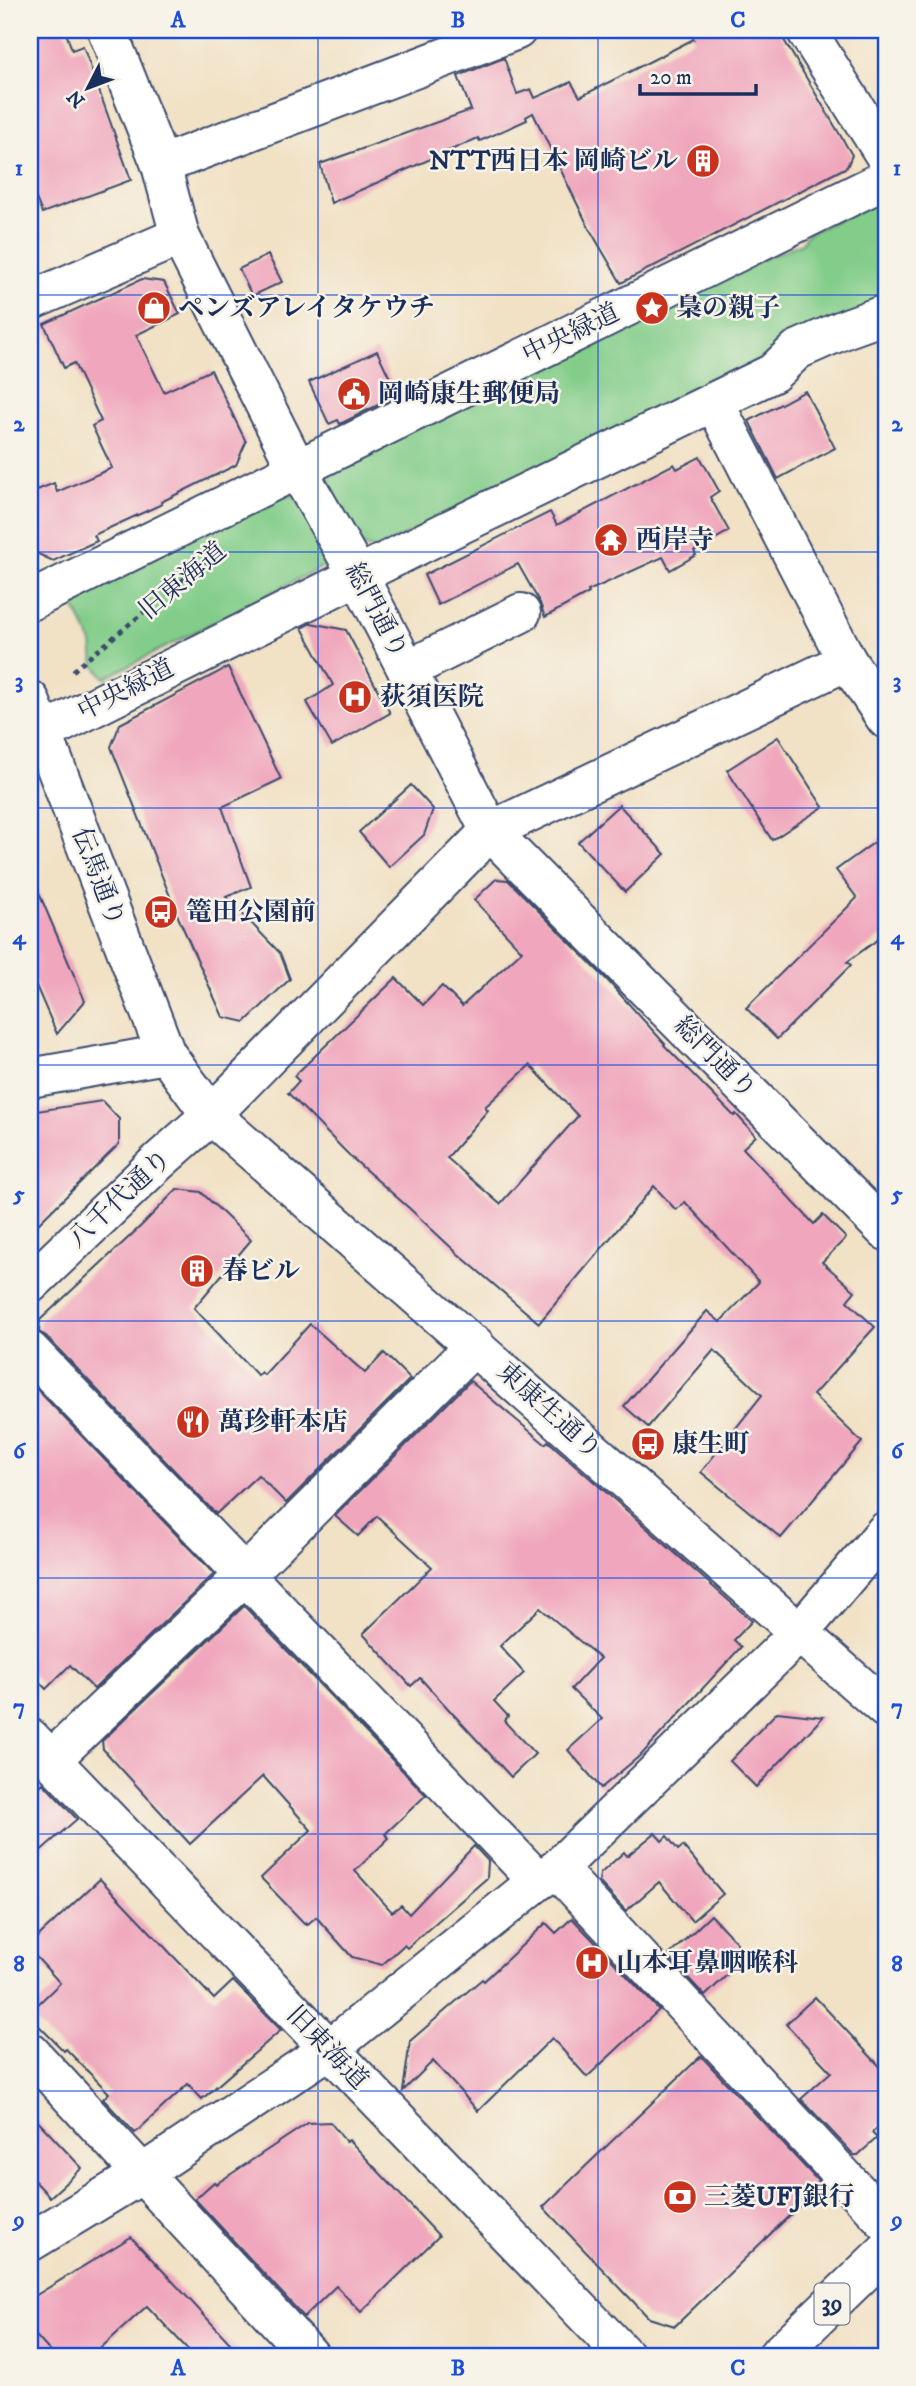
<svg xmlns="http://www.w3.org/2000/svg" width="916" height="2386" font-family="'IM FELL DW Pica','Noto Serif JP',serif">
	<rect width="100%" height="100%" fill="#f7f3e8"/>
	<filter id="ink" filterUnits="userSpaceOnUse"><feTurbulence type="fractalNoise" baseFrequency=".0143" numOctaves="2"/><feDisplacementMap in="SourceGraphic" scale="14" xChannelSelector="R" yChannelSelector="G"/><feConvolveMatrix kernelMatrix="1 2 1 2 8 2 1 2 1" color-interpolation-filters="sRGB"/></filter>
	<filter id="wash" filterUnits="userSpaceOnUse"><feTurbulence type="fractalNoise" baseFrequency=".00686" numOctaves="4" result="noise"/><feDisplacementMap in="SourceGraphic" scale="28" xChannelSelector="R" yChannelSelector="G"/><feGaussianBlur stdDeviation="1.57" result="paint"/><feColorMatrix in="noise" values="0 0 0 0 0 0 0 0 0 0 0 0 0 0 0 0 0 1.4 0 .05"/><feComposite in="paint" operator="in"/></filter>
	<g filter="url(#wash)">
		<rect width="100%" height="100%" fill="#f1e1c5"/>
		<g fill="#83cd8a" stroke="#4f7e74" stroke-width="2">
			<path d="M 886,197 L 886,299 L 764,363 L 375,550 L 355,544 L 326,492 L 329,469 L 698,287 L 802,243 L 807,234 Z"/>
			<path d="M 273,492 L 298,496 L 324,554 L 326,565 L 105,678 L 94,665 L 92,643 L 70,598 Z"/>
		</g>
		<g id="blocks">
			<g fill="#f0a7bd" fill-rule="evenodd">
				<path d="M 30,30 L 65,30 L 72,50 L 83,46 L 131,180 L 42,213 L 30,184 Z"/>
				<path d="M 689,30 L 778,30 L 852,155 L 847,167 L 621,283 L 589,228 L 533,113 L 526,117 L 527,120 L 480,141 L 478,138 L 331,203 L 320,164 L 471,110 L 458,76 L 504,58 L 517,94 L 531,89 L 535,98 L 571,82 L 580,97 L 694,39 Z"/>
				<path d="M 268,255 L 282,282 L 252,296 L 239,269 Z"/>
				<path d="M 142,279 L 164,282 L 180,314 L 136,335 L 164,392 L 211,370 L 246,442 L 236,465 L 161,502 L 162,504 L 94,535 L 97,541 L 53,561 L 30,550 L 30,493 L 54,483 L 57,492 L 112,468 L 92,426 L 101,421 L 74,363 L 64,368 L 44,324 Z"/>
				<path d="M 377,351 L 398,395 L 340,424 L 338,420 L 329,424 L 309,382 Z"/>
				<path d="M 805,391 L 835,448 L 778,479 L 749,421 Z"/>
				<path d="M 700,457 L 719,491 L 710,497 L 729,531 L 694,551 L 696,555 L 670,570 L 663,557 L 588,591 L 589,593 L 545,617 L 540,603 L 518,564 L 438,605 L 424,575 L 550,512 L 557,525 L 674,464 L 677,469 Z"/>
				<path d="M 311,623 L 346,630 L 390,713 L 332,746 L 307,702 L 333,685 L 302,628 Z"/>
				<path d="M 228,667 L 281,779 L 222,807 L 251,887 L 226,897 L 280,953 L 290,979 L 245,1022 L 223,1017 L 179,919 L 111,747 L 120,724 Z"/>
				<path d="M 778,737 L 823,807 L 772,840 L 727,770 Z"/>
				<path d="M 411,785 L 433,809 L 424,835 L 389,867 L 359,832 Z"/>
				<path d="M 619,805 L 665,854 L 625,892 L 578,842 Z"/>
				<path d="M 886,834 L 886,939 L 884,935 L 847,962 L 851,965 L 777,1039 L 746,1008 L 857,898 L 836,870 Z"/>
				<path d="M 30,872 L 85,1001 L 57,1034 L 30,972 Z"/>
				<path d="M 496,879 L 508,880 L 608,981 L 665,1044 L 664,1045 L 734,1116 L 736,1114 L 756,1136 L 743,1148 L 814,1224 L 823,1215 L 846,1238 L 822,1262 L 855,1291 L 847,1301 L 875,1327 L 813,1395 L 862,1442 L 781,1538 L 701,1472 L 762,1395 L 714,1350 L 648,1427 L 624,1406 L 707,1311 L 720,1322 L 759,1282 L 685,1202 L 676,1210 L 654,1186 L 539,1323 L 457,1253 L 409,1208 L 351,1157 L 288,1093 L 299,1081 L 294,1076 L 396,978 L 423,1005 L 442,986 L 462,1006 L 522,951 L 474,900 ZM 530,1065 L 578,1116 L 500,1204 L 447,1158 L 488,1110 L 485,1107 Z"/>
				<path d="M 102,1101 L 119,1119 L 119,1144 L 30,1232 L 30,1112 Z"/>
				<path d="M 177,1189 L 201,1192 L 251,1240 L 194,1308 L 258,1376 L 261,1372 L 264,1375 L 310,1324 L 365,1373 L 384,1353 L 410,1379 L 286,1503 L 258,1475 L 216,1514 L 46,1336 L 39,1332 L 40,1320 L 141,1226 Z"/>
				<path d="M 470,1381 L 545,1444 L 548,1441 L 752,1621 L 734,1640 L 741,1647 L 642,1754 L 601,1788 L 568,1750 L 602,1719 L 571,1689 L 600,1658 L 540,1608 L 500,1646 L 524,1673 L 494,1701 L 508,1716 L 504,1721 L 535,1754 L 511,1777 L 420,1678 L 411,1686 L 363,1634 L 432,1567 L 377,1516 L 358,1536 L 335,1516 Z"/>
				<path d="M 30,1382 L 214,1574 L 94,1689 L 70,1665 L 46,1689 L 30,1672 Z"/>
				<path d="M 244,1606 L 426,1795 L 385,1834 L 389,1838 L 355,1871 L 392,1912 L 401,1905 L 409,1914 L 474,1846 L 488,1861 L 487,1878 L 407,1948 L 404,1945 L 382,1965 L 352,1957 L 316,1917 L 308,1924 L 306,1922 L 305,1924 L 261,1878 L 311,1830 L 263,1776 L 190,1844 L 103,1749 L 102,1741 Z"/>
				<path d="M 777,1712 L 823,1717 L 756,1787 L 730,1761 Z"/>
				<path d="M 43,1783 L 77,1819 L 30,1860 L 30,1797 Z"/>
				<path d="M 655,1833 L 662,1841 L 667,1836 L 678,1850 L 683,1846 L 723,1894 L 692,1921 L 659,1882 L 626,1911 L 599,1882 L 600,1874 L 624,1852 L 627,1856 Z"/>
				<path d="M 100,1879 L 214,1999 L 233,1981 L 281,2030 L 202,2099 L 188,2084 L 135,2133 L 103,2099 L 109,2093 L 66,2049 L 64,2051 L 30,2017 L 30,2012 L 60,1983 L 30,1950 L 30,1944 Z"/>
				<path d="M 711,1915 L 748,1955 L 705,1996 L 668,1956 Z"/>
				<path d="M 572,1918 L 659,2010 L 587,2077 L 552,2038 L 478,2111 L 433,2061 L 403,2091 L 410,2041 L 482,1979 L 484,1981 L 546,1923 L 556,1933 Z"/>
				<path d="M 815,1997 L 886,2073 L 886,2119 L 872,2133 L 877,2138 L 858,2155 L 854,2155 L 801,2099 L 831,2072 L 786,2024 Z"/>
				<path d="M 701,2056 L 818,2181 L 818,2188 L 675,2326 L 649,2318 L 543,2207 Z"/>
				<path d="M 30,2113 L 82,2168 L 50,2197 L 30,2176 Z"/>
				<path d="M 330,2122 L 346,2142 L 349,2140 L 439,2236 L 361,2312 L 336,2286 L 304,2317 L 195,2199 L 214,2182 L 216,2184 L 308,2123 Z"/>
				<path d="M 131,2237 L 163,2271 L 242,2356 L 194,2356 L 147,2306 L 92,2356 L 54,2356 L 30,2329 L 30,2299 Z"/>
			</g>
		</g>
	</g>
	<g filter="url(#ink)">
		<use href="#blocks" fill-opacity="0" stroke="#3b4a6d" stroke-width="2"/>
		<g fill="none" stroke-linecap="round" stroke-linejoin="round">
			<g stroke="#3b4a6d" stroke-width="42">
				<g id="minor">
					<path d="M 107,30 L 161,165 L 180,236 L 297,469 L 358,575 L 490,831 L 886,1231"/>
					<path d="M 806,30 L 886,157"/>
					<path d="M 161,165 L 517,30"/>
					<path d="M 30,301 L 180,236"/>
					<path d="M 714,402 L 847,661 L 886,719"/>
					<path d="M 30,601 L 886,179"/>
					<path d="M 407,670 L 521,613"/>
					<path d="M 30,700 L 166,1054 L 211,1115 L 886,1709"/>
					<path d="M 42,733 L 447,531 L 773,373 L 797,350 L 847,328 L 886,314"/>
					<path d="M 30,1078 L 166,1054"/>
					<path d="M 30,1284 L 158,1162 L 211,1115 L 490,831 L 847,661"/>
					<path d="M 30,1351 L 538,1881"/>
					<path d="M 30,1738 L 625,2356"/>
					<path d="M 51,1760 L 245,1575 L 475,1345"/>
					<path d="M 557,1869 L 886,2222"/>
					<path d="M 30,2052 L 310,2356"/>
					<path d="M 30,2242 L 142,2174 L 328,2050 L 538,1881 L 557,1869 L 799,1633 L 886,1531"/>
				</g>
			</g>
			<g stroke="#3b4a6d" stroke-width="42">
				<path id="major" d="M 777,2356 L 886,2251"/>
			</g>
			<path stroke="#3b4a6d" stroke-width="4.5" stroke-dasharray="5 5" stroke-linecap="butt" d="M 73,671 L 209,558"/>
			<use href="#minor" stroke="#fff" stroke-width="38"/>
			<use href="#major" stroke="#fff" stroke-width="38"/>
		</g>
	</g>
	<path fill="none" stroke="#1d4ed8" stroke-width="2" stroke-opacity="0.55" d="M 318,30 L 318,2356M 598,30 L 598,2356M 30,295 L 886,295M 30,552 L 886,552M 30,808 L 886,808M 30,1065 L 886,1065M 30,1321 L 886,1321M 30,1578 L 886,1578M 30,1834 L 886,1834M 30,2091 L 886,2091"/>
	<defs>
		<g id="building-disc" transform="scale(1.75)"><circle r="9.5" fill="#c8321e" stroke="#f7f3e8"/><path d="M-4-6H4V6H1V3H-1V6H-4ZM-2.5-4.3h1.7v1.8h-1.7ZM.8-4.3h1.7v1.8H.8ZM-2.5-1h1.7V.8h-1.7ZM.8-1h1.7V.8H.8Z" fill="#fff"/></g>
		<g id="shop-disc" transform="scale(1.75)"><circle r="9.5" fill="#c8321e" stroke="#f7f3e8"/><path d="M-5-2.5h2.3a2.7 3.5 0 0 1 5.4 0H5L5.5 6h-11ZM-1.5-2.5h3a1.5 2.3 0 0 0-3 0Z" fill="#fff"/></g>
		<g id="sight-disc" transform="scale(1.75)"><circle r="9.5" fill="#c8321e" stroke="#f7f3e8"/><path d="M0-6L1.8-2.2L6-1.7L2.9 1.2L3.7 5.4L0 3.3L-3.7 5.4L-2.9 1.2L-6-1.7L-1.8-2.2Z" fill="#fff"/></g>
		<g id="civic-disc" transform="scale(1.75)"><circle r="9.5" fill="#c8321e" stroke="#f7f3e8"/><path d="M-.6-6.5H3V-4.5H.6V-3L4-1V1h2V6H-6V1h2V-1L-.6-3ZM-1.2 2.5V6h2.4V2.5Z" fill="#fff"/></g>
		<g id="temple-disc" transform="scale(1.75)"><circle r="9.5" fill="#c8321e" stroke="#f7f3e8"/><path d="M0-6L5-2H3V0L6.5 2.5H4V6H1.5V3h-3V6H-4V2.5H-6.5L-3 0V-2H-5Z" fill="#fff"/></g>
		<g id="hospital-disc" transform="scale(1.75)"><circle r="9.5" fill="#c8321e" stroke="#f7f3e8"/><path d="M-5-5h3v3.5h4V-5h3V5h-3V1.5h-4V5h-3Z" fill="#fff"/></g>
		<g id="bus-disc" transform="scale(1.75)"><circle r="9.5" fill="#c8321e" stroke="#f7f3e8"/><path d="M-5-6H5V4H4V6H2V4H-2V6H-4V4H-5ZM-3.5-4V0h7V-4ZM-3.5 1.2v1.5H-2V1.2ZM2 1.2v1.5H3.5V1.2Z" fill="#fff"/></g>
		<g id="restaurant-disc" transform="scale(1.75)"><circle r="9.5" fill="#c8321e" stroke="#f7f3e8"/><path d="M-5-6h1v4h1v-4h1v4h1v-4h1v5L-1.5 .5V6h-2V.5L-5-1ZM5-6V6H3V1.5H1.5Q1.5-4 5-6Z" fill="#fff"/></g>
		<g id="bank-disc" transform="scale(1.75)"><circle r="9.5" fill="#c8321e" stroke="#f7f3e8"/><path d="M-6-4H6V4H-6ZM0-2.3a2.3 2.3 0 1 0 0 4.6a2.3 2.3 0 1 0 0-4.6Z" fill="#fff"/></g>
	</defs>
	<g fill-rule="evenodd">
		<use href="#building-disc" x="703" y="161"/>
		<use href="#shop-disc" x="154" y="308"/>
		<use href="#sight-disc" x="652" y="308"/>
		<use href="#civic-disc" x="354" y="394"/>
		<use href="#temple-disc" x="611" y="540"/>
		<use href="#hospital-disc" x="355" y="697"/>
		<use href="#bus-disc" x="161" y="912"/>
		<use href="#building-disc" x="197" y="1271"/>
		<use href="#restaurant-disc" x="193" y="1422"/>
		<use href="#bus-disc" x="648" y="1444"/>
		<use href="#hospital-disc" x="592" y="1963"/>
		<use href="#bank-disc" x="680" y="2197"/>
	</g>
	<g text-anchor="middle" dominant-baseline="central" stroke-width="5" stroke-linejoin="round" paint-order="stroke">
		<rect fill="#f7f3e8" stroke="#5d6a87" stroke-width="2" x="814.5" y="2283.5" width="35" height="41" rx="5"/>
		<g font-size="24" font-weight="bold" fill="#1b2f5e">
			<text x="832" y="2304">39</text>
		</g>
		<g font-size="26" font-weight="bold" fill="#1b2f5e" stroke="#f7f3e8" text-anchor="start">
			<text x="678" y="161" text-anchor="end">NTT西日本 岡崎ビル</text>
			<text x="178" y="308">ペンズアレイタケウチ</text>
			<text x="676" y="308">梟の親子</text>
			<text x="378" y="394">岡崎康生郵便局</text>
			<text x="636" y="540">西岸寺</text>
			<text x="380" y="697">荻須医院</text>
			<text x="186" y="912">篭田公園前</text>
			<text x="222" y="1271">春ビル</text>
			<text x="218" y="1422">萬珍軒本店</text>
			<text x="672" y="1444">康生町</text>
			<text x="616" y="1963">山本耳鼻咽喉科</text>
			<text x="704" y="2197">三菱UFJ銀行</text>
		</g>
		<g font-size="26" fill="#1b2f5e" stroke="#f7f3e8">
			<text transform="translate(571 334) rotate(-26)">中央緑道</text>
			<text transform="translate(183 581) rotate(-40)">旧東海道</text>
			<text transform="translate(376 611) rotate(62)">総門通り</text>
			<text transform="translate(126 690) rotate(-27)">中央緑道</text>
			<text transform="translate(98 877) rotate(69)">伝馬通り</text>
			<text transform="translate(715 1058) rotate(45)">総門通り</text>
			<text transform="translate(120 1199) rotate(-43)">八千代通り</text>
			<text transform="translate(549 1411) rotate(42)">東康生通り</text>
			<text transform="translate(327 2048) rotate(46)">旧東海道</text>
		</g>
	</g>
	<rect width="916" height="2386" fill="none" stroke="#f7f3e8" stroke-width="77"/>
	<g transform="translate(88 88) rotate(228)" stroke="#f7f3e8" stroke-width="5" paint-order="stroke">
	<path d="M0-5L12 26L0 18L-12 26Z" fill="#1b2f5e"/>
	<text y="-10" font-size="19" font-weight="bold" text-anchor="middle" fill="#1b2f5e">N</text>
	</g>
	<path d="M640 84v10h116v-10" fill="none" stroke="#1b2f5e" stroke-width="3.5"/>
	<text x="650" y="84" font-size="21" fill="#1b2f5e" stroke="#f7f3e8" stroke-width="5" paint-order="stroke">20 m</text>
	<rect x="38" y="38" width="840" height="2310" fill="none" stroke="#1d4ed8" stroke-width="2.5"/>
	<g font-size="23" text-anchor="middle" font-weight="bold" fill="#1d4ed8">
		<text x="178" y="27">A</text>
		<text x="458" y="27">B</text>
		<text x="738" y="27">C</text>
		<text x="19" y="175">1</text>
		<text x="897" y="175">1</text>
		<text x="19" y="431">2</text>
		<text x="897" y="431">2</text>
		<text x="19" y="688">3</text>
		<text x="897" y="688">3</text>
		<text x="19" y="944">4</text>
		<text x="897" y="944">4</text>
		<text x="19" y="1201">5</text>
		<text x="897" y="1201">5</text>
		<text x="19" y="1458">6</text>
		<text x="897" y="1458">6</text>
		<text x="19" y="1714">7</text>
		<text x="897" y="1714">7</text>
		<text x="19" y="1971">8</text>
		<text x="897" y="1971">8</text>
		<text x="19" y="2227">9</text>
		<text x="897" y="2227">9</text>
		<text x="178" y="2375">A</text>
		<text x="458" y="2375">B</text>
		<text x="738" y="2375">C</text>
	</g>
</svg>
